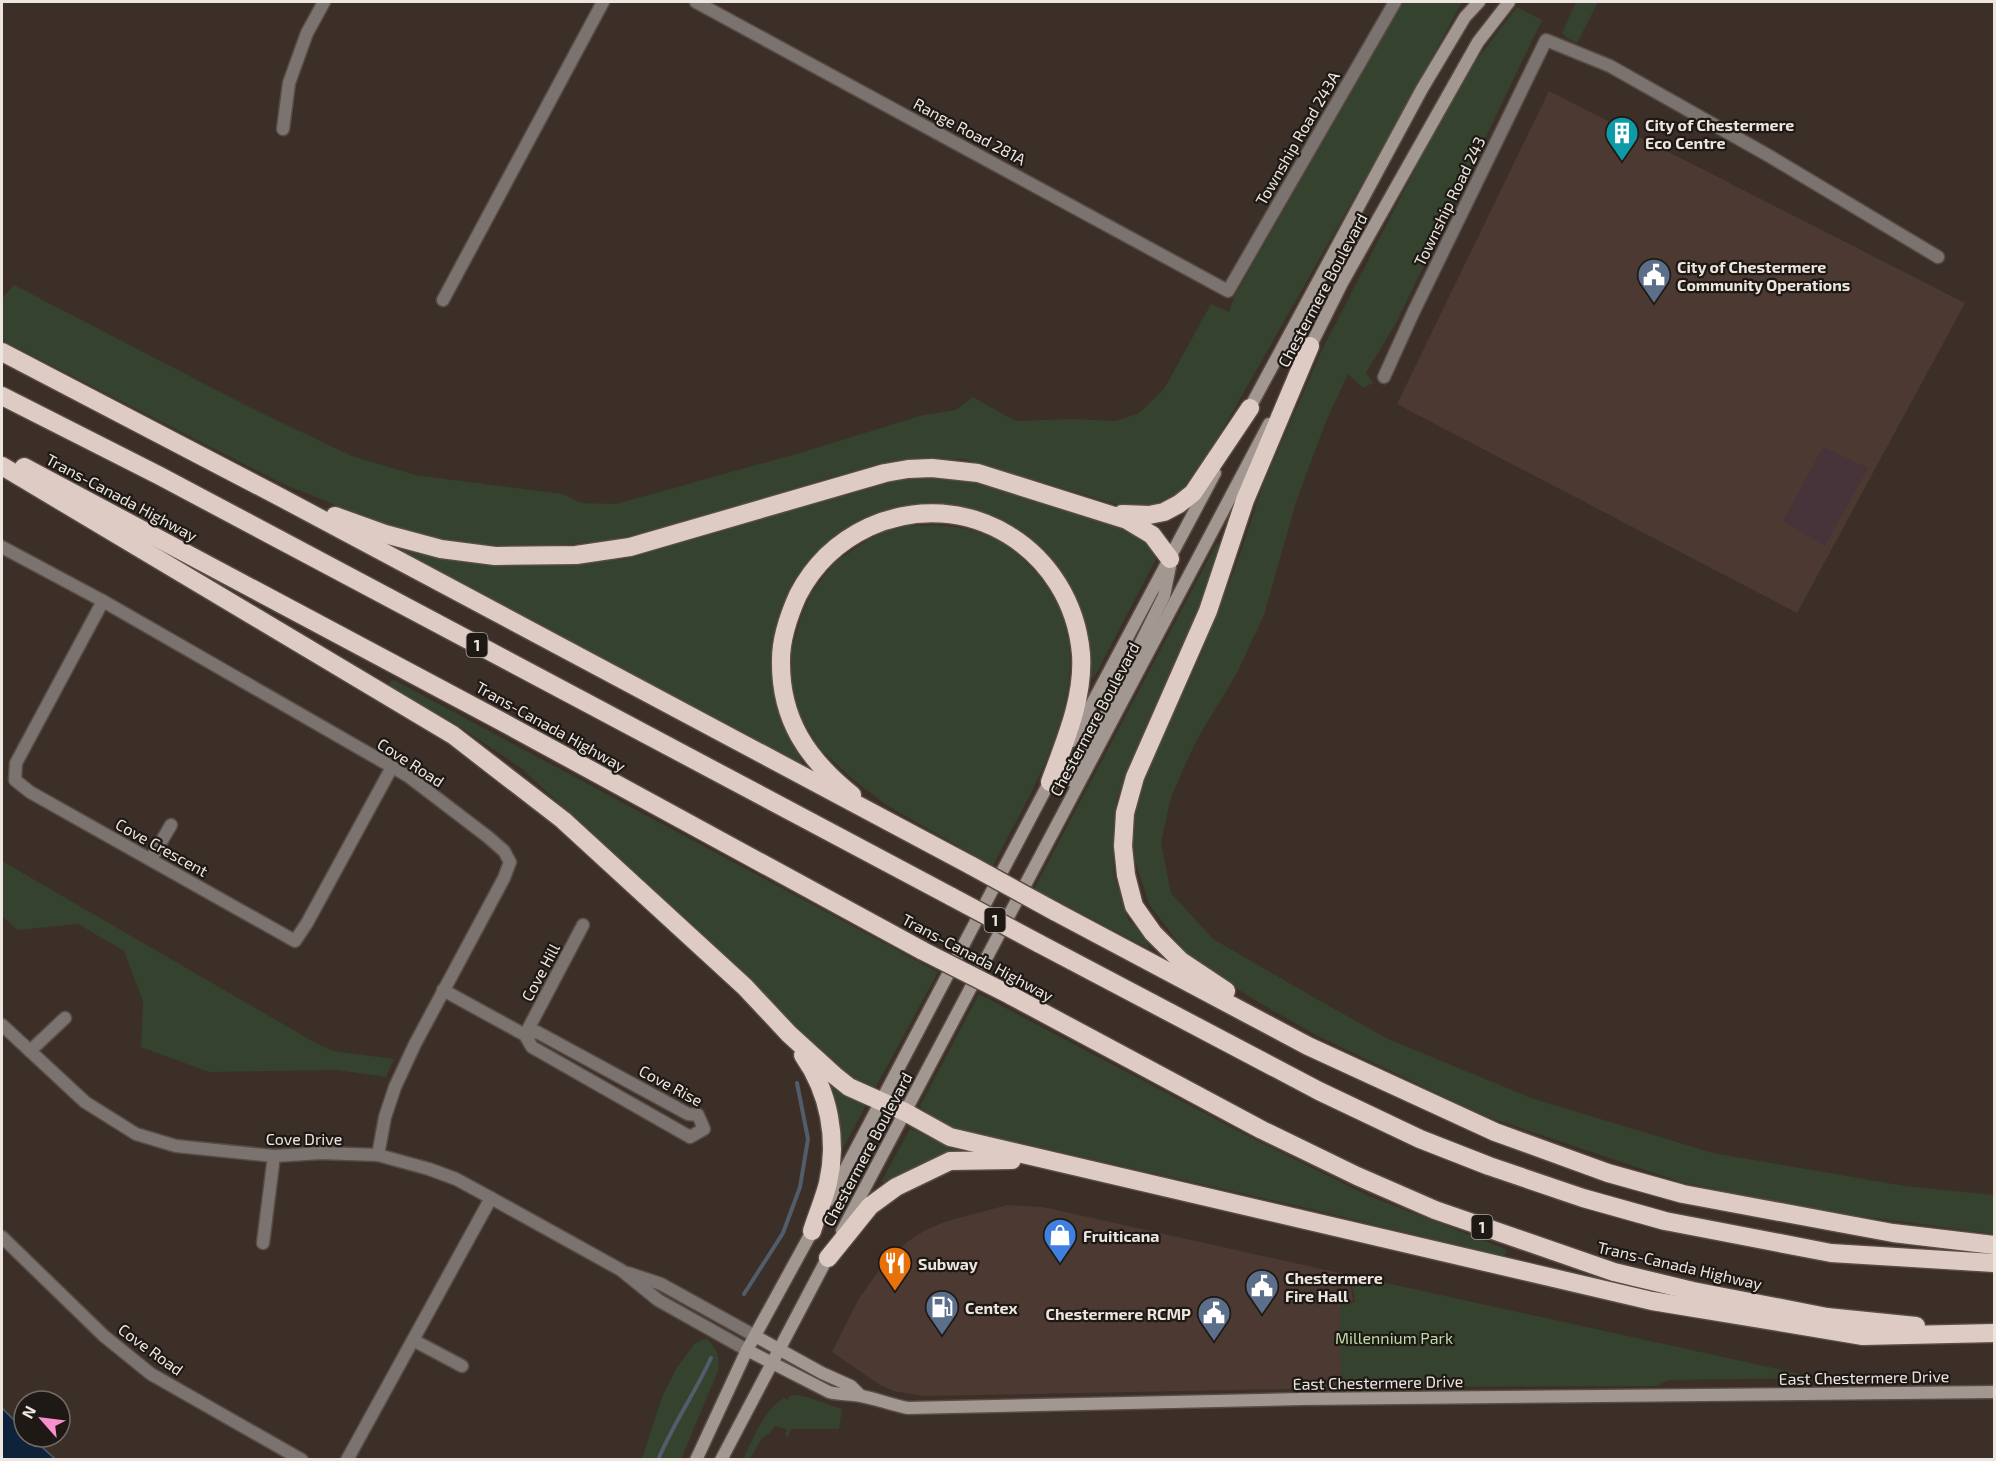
<svg xmlns="http://www.w3.org/2000/svg" width="1996" height="1461" font-family="'Exo 2',sans-serif">
	<rect width="100%" height="100%" fill="#3c2f27"/>
	<g fill="#4b3932">
		<path d="M 1549,91 L 1965,303 L 1797,613 L 1397,404 Z"/>
		<path d="M 1007,1205 L 1043,1207 L 1349,1275 L 1353,1301 L 1340,1304 L 1342,1388 L 924,1396 L 893,1391 L 877,1383 L 832,1352 L 858,1300 L 885,1262 L 907,1242 L 924,1231 L 944,1222 Z"/>
	</g>
	<path fill="#47333a" d="M 1823,447 L 1868,468 L 1825,546 L 1783,521 Z"/>
	<g fill="#35422e">
		<path d="M 1403,2 L 1462,2 L 1400,117 L 1195,478 L 1175,497 L 1151,506 L 1122,506 L 964,459 L 894,461 L 822,480 L 664,529 L 605,541 L 537,547 L 458,544 L 380,523 L 281,483 L 2,340 L 2,298 L 14,285 L 249,407 L 352,456 L 415,475 L 563,494 L 581,503 L 616,504 L 803,452 L 923,415 L 956,410 L 973,397 L 1015,421 L 1072,419 L 1116,421 L 1139,413 L 1164,389 L 1211,304 L 1229,312 L 1234,297 Z"/>
		<path d="M 1576,2 L 1598,2 L 1577,43 L 1567,38 L 1562,33 Z"/>
		<path d="M 1517,7 L 1542,20 L 1397,321 L 1366,373 L 1373,383 L 1363,388 L 1348,374 L 1325,424 L 1296,502 L 1264,615 L 1237,673 L 1196,741 L 1171,797 L 1161,843 L 1171,893 L 1213,939 L 1315,998 L 1388,1039 L 1534,1099 L 1713,1153 L 1905,1186 L 1994,1195 L 1994,1234 L 1829,1212 L 1681,1182 L 1482,1115 L 1316,1035 L 1253,999 L 1190,958 L 1149,904 L 1132,852 L 1137,794 L 1200,657 L 1238,560 L 1264,482 L 1321,352 L 1428,144 L 1478,58 Z"/>
		<path d="M 927,477 L 966,481 L 1008,492 L 1115,525 L 1148,540 L 1157,557 L 1096,674 L 1088,682 L 1086,634 L 1080,612 L 1035,546 L 1015,528 L 984,514 L 960,508 L 912,506 L 889,511 L 854,523 L 815,554 L 789,590 L 777,624 L 772,680 L 786,726 L 801,760 L 803,769 L 401,552 L 403,548 L 467,562 L 562,565 L 625,559 L 888,480 Z"/>
		<path d="M 939,525 C 981,529 1006,539 1035,571 C 1116,663 1037,778 993,866 L 888,806 L 856,782 L 820,749 L 800,716 L 792,682 L 792,649 L 801,617 L 811,593 L 834,563 L 869,539 L 898,526 Z"/>
		<path d="M 1217,543 L 1223,546 L 1196,621 L 1146,726 L 1117,798 L 1113,834 L 1114,875 L 1128,919 L 1142,934 L 1150,949 L 1034,889 Z"/>
		<path d="M 394,680 L 938,972 L 876,1087 L 861,1085 L 824,1056 L 772,1001 L 521,768 L 456,724 L 391,688 L 389,682 Z"/>
		<path d="M 2,861 L 319,1045 L 333,1051 L 394,1059 L 386,1077 L 336,1070 L 209,1072 L 141,1047 L 143,1001 L 124,951 L 78,924 L 17,930 L 2,916 Z"/>
		<path d="M 979,994 L 1244,1134 L 1369,1196 L 1503,1248 L 1507,1251 L 1506,1254 L 1502,1256 L 1302,1207 L 945,1126 L 932,1118 L 920,1106 Z"/>
		<path d="M 829,1086 L 835,1086 L 866,1105 L 840,1154 L 836,1107 Z"/>
		<path d="M 910,1129 L 959,1149 L 957,1153 L 929,1160 L 886,1183 L 881,1182 Z"/>
		<path d="M 1350,1275 L 1805,1375 L 1812,1378 L 1668,1380 L 1657,1386 L 1341,1387 L 1340,1305 L 1355,1302 Z"/>
		<path d="M 707,1338 C 717,1349 720,1356 718,1371 L 681,1459 L 642,1459 L 662,1397 L 676,1369 L 695,1343 Z"/>
		<path d="M 797,1395 L 810,1398 L 842,1409 L 839,1429 L 791,1429 L 788,1437 L 785,1436 L 787,1429 L 775,1426 L 770,1433 L 762,1438 L 750,1459 L 743,1459 C 754,1437 763,1411 784,1398 L 787,1400 L 790,1396 Z"/>
	</g>
	<path fill="#0e2339" stroke="#515d6b" stroke-width="1.5" d="M 2,1408 L 24,1430 L 24,1437 L 31,1437 L 55,1459 L 2,1459 Z"/>
	<g fill="none" stroke-linecap="round" stroke-linejoin="round">
		<g stroke="#515d6b" stroke-width="4">
			<path d="M 744,1294 L 783,1233 L 800,1187 L 808,1139 L 797,1083"/>
			<path d="M 658,1460 C 673,1424 695,1393 711,1358"/>
		</g>
		<g stroke="#584c45" stroke-width="15">
			<g id="street">
				<path d="M 696,2 L 1228,291 L 1395,2"/>
				<path d="M 283,129 L 289,83 L 307,33 L 324,2"/>
				<path d="M 443,300 L 603,2"/>
				<path d="M 1384,377 L 1413,313 L 1546,40 L 1610,66 L 1771,157 L 1938,257"/>
				<path d="M 2,547 L 103,601 L 408,776 L 488,837 L 504,851 L 510,862 L 504,878 L 415,1044 L 395,1087 L 385,1117 L 378,1155"/>
				<path d="M 103,601 L 16,763 L 15,780 L 30,792 L 295,941 L 307,923 L 392,767"/>
				<path d="M 151,859 L 171,825"/>
				<path d="M 443,990 L 525,1035 L 532,1047 L 690,1137 L 704,1129 L 698,1115 L 688,1114 L 537,1032 L 525,1035"/>
				<path d="M 2,1025 L 85,1102 L 136,1134 L 176,1146 L 274,1156 L 321,1153 L 378,1155 L 429,1169 L 456,1179 L 491,1198 L 621,1270 L 658,1300 L 747,1350"/>
				<path d="M 525,1035 L 583,925"/>
				<path d="M 30,1051 L 65,1018"/>
				<path d="M 2,1237 L 104,1336 L 151,1374 L 302,1460"/>
				<path d="M 263,1243 L 274,1156"/>
				<path d="M 628,1273 L 661,1284 L 755,1336"/>
				<path d="M 413,1340 L 462,1366"/>
				<path d="M 347,1460 L 491,1198"/>
			</g>
		</g>
		<g stroke="#584c45" stroke-width="15">
			<g id="secondary">
				<path d="M 1307,353 L 1342,283 L 1478,42 L 1509,2"/>
				<path d="M 1247,413 L 1422,89 L 1465,17 L 1479,2"/>
				<path d="M 1072,741 L 1215,473"/>
				<path d="M 1072,781 L 1164,596 L 1170,566"/>
				<path d="M 829,1200 L 1052,777"/>
				<path d="M 842,1231 L 1269,424"/>
				<path d="M 755,1336 L 822,1373 L 851,1386 L 861,1396"/>
				<path d="M 747,1350 L 829,1392 C 840,1395 850,1394 861,1396 C 877,1399 892,1405 908,1408 L 1302,1399 L 1994,1392"/>
				<path d="M 696,1460 L 747,1350 L 815,1226"/>
				<path d="M 721,1460 L 831,1251"/>
			</g>
		</g>
		<g stroke="#584c45" stroke-width="21">
			<g id="highway">
				<path d="M 2,352 L 280,497 L 972,866"/>
				<path d="M 2,396 L 160,476 L 952,897"/>
				<path d="M 2,466 L 453,735 L 563,820 L 745,987 L 789,1034 L 834,1075 L 849,1087 L 905,1112 L 950,1137 L 1652,1301 L 1863,1336 L 1994,1333"/>
				<path d="M 24,467 L 497,719 L 923,951"/>
				<path d="M 1122,514 L 1149,515 L 1164,512 L 1179,504 L 1193,493 L 1250,408"/>
				<path d="M 335,516 L 385,534 L 441,549 L 495,556 L 576,555 L 630,547 L 885,473 L 908,469 L 932,468 L 978,473 L 1127,520 L 1152,535 L 1170,559"/>
				<path d="M 852,795 C 807,759 780,719 781,660 C 781,638 789,615 798,595 C 814,564 837,542 869,527 C 966,483 1072,549 1081,654 C 1084,698 1065,741 1050,782"/>
				<path d="M 1054,911 L 1308,1046 L 1495,1132 L 1608,1173 L 1683,1194 L 1839,1223 L 1893,1233 L 1994,1245"/>
				<path d="M 1038,943 L 1319,1091 L 1420,1139 L 1489,1166 L 1583,1198 L 1665,1221 L 1831,1253 L 1994,1263"/>
				<path d="M 1226,991 L 1181,961 L 1153,933 L 1134,906 L 1126,875 L 1123,846 L 1125,813 L 1135,777 L 1208,611 L 1245,500 L 1310,346"/>
				<path d="M 1010,995 L 1262,1130 L 1357,1176 L 1435,1210 L 1614,1272 L 1693,1291 L 1827,1317 L 1916,1326"/>
				<path d="M 803,1055 C 829,1092 838,1139 828,1183 C 824,1199 817,1215 812,1231"/>
				<path d="M 828,1258 L 870,1206 L 896,1187 L 950,1161 L 1012,1160"/>
			</g>
		</g>
		<use href="#street" stroke="#7a7370" stroke-width="12"/>
		<use href="#secondary" stroke="#a39792" stroke-width="12"/>
		<use href="#highway" stroke="#deccc4" stroke-width="18"/>
		<g stroke="#584c45" stroke-width="21" stroke-linecap="butt">
			<g id="highway-bridge">
				<path d="M 972,866 L 1054,911"/>
				<path d="M 952,897 L 1038,943"/>
				<path d="M 923,951 L 1010,995"/>
			</g>
		</g>
		<use href="#highway-bridge" stroke="#deccc4" stroke-width="18"/>
	</g>
	<defs>
		<g id="building-pin" transform="scale(1.725)"><path d="M0 17L-7.5 6A9.5 9.5 0 1 1 7.5 6Z" fill="#0f9aa8" stroke="#1e1915"/><path d="M-4-6H4V6H1V3H-1V6H-4ZM-2.5-4.3h1.7v1.8h-1.7ZM.8-4.3h1.7v1.8H.8ZM-2.5-1h1.7V.8h-1.7ZM.8-1h1.7V.8H.8Z" fill="#fff"/></g>
		<g id="civic-pin" transform="scale(1.725)"><path d="M0 17L-7.5 6A9.5 9.5 0 1 1 7.5 6Z" fill="#5c6f8a" stroke="#1e1915"/><path d="M-.6-6.5H3V-4.5H.6V-3L4-1V1h2V6H-6V1h2V-1L-.6-3ZM-1.2 2.5V6h2.4V2.5Z" fill="#fff"/></g>
		<g id="shop-pin" transform="scale(1.725)"><path d="M0 17L-7.5 6A9.5 9.5 0 1 1 7.5 6Z" fill="#3f7fe0" stroke="#1e1915"/><path d="M-5-2.5h2.3a2.7 3.5 0 0 1 5.4 0H5L5.5 6h-11ZM-1.5-2.5h3a1.5 2.3 0 0 0-3 0Z" fill="#fff"/></g>
		<g id="restaurant-pin" transform="scale(1.725)"><path d="M0 17L-7.5 6A9.5 9.5 0 1 1 7.5 6Z" fill="#e8710a" stroke="#1e1915"/><path d="M-5-6h1v4h1v-4h1v4h1v-4h1v5L-1.5 .5V6h-2V.5L-5-1ZM5-6V6H3V1.5H1.5Q1.5-4 5-6Z" fill="#fff"/></g>
		<g id="fuel-pin" transform="scale(1.725)"><path d="M0 17L-7.5 6A9.5 9.5 0 1 1 7.5 6Z" fill="#5c6f8a" stroke="#1e1915"/><path d="M-5.5-6h7V0h2V4h1.3V-2.5L3-4.5l.8-.8L6-3V5H2.5V1h-1V6h-7ZM-4.2-4.7v3.2H.2V-4.7Z" fill="#fff"/></g>
	</defs>
	<g fill-rule="evenodd">
		<use href="#building-pin" x="1622" y="133"/>
		<use href="#civic-pin" x="1654" y="275"/>
		<use href="#shop-pin" x="1060" y="1235"/>
		<use href="#restaurant-pin" x="895" y="1263"/>
		<use href="#civic-pin" x="1262" y="1286"/>
		<use href="#fuel-pin" x="942" y="1307"/>
		<use href="#civic-pin" x="1214" y="1313"/>
	</g>
	<g text-anchor="middle" dominant-baseline="central" stroke-width="4.5" stroke-linejoin="round" paint-order="stroke">
		<g fill="#1e1915" stroke="#afa8a3" stroke-width="1.5">
			<rect x="466.5" y="633" width="21" height="24" rx="4.5"/>
			<rect x="984.5" y="908" width="21" height="24" rx="4.5"/>
			<rect x="1471.5" y="1215" width="21" height="24" rx="4.5"/>
		</g>
		<g font-size="15" font-weight="bold" fill="#ede5e0">
			<text x="477" y="645">1</text>
			<text x="995" y="920">1</text>
			<text x="1482" y="1227">1</text>
		</g>
		<g font-size="16" font-weight="bold" fill="#ede5e0" stroke="#1e1915" text-anchor="start">
			<text x="1645" y="124">City of Chestermere<tspan x="1645" dy="18">Eco Centre</tspan></text>
			<text x="1677" y="266">City of Chestermere<tspan x="1677" dy="18">Community Operations</tspan></text>
			<text x="1083" y="1235">Fruiticana</text>
			<text x="918" y="1263">Subway</text>
			<text x="1285" y="1277">Chestermere<tspan x="1285" dy="18">Fire Hall</tspan></text>
			<text x="965" y="1307">Centex</text>
			<text x="1191" y="1313" text-anchor="end">Chestermere RCMP</text>
		</g>
		<g font-size="16" fill="#ede5e0" stroke="#1e1915">
			<text transform="translate(970 131) rotate(28)">Range Road 281A</text>
			<text transform="translate(1297 138) rotate(-60)">Township Road 243A</text>
			<text transform="translate(1449 201) rotate(-64)">Township Road 243</text>
			<text transform="translate(1322 290) rotate(-62)">Chestermere Boulevard</text>
			<text transform="translate(122 497) rotate(28)">Trans-Canada Highway</text>
			<text transform="translate(1094 719) rotate(-62)">Chestermere Boulevard</text>
			<text transform="translate(551 726) rotate(29)">Trans-Canada Highway</text>
			<text transform="translate(411 762) rotate(33)">Cove Road</text>
			<text transform="translate(162 847) rotate(29)">Cove Crescent</text>
			<text transform="translate(978 957) rotate(28)">Trans-Canada Highway</text>
			<text transform="translate(540 972) rotate(-62)">Cove Hill</text>
			<text transform="translate(671 1085) rotate(28)">Cove Rise</text>
			<text x="304" y="1138">Cove Drive</text>
			<text transform="translate(867 1149) rotate(-62)">Chestermere Boulevard</text>
			<text transform="translate(1680 1265) rotate(13)">Trans-Canada Highway</text>
			<text transform="translate(151 1349) rotate(36)">Cove Road</text>
			<text transform="translate(1864 1377) rotate(-1)">East Chestermere Drive</text>
			<text transform="translate(1378 1382) rotate(-1)">East Chestermere Drive</text>
		</g>
		<g font-size="16" fill="#bbdda8" stroke="#1e1915">
			<text x="1394" y="1337">Millennium Park</text>
		</g>
	</g>
	<rect width="1996" height="1461" fill="none" stroke="#ede5e0" stroke-width="6"/>
	<g transform="translate(42 1419) rotate(298)"><circle r="28" fill="#1e1915" stroke="#716b66" stroke-width="1.5"/>
	<path d="M0-4.5L10 22L0 15L-10 22Z" fill="#f890cc"/>
	<text y="-9" font-size="16" font-weight="bold" text-anchor="middle" fill="#ede5e0">N</text>
	</g>
</svg>
